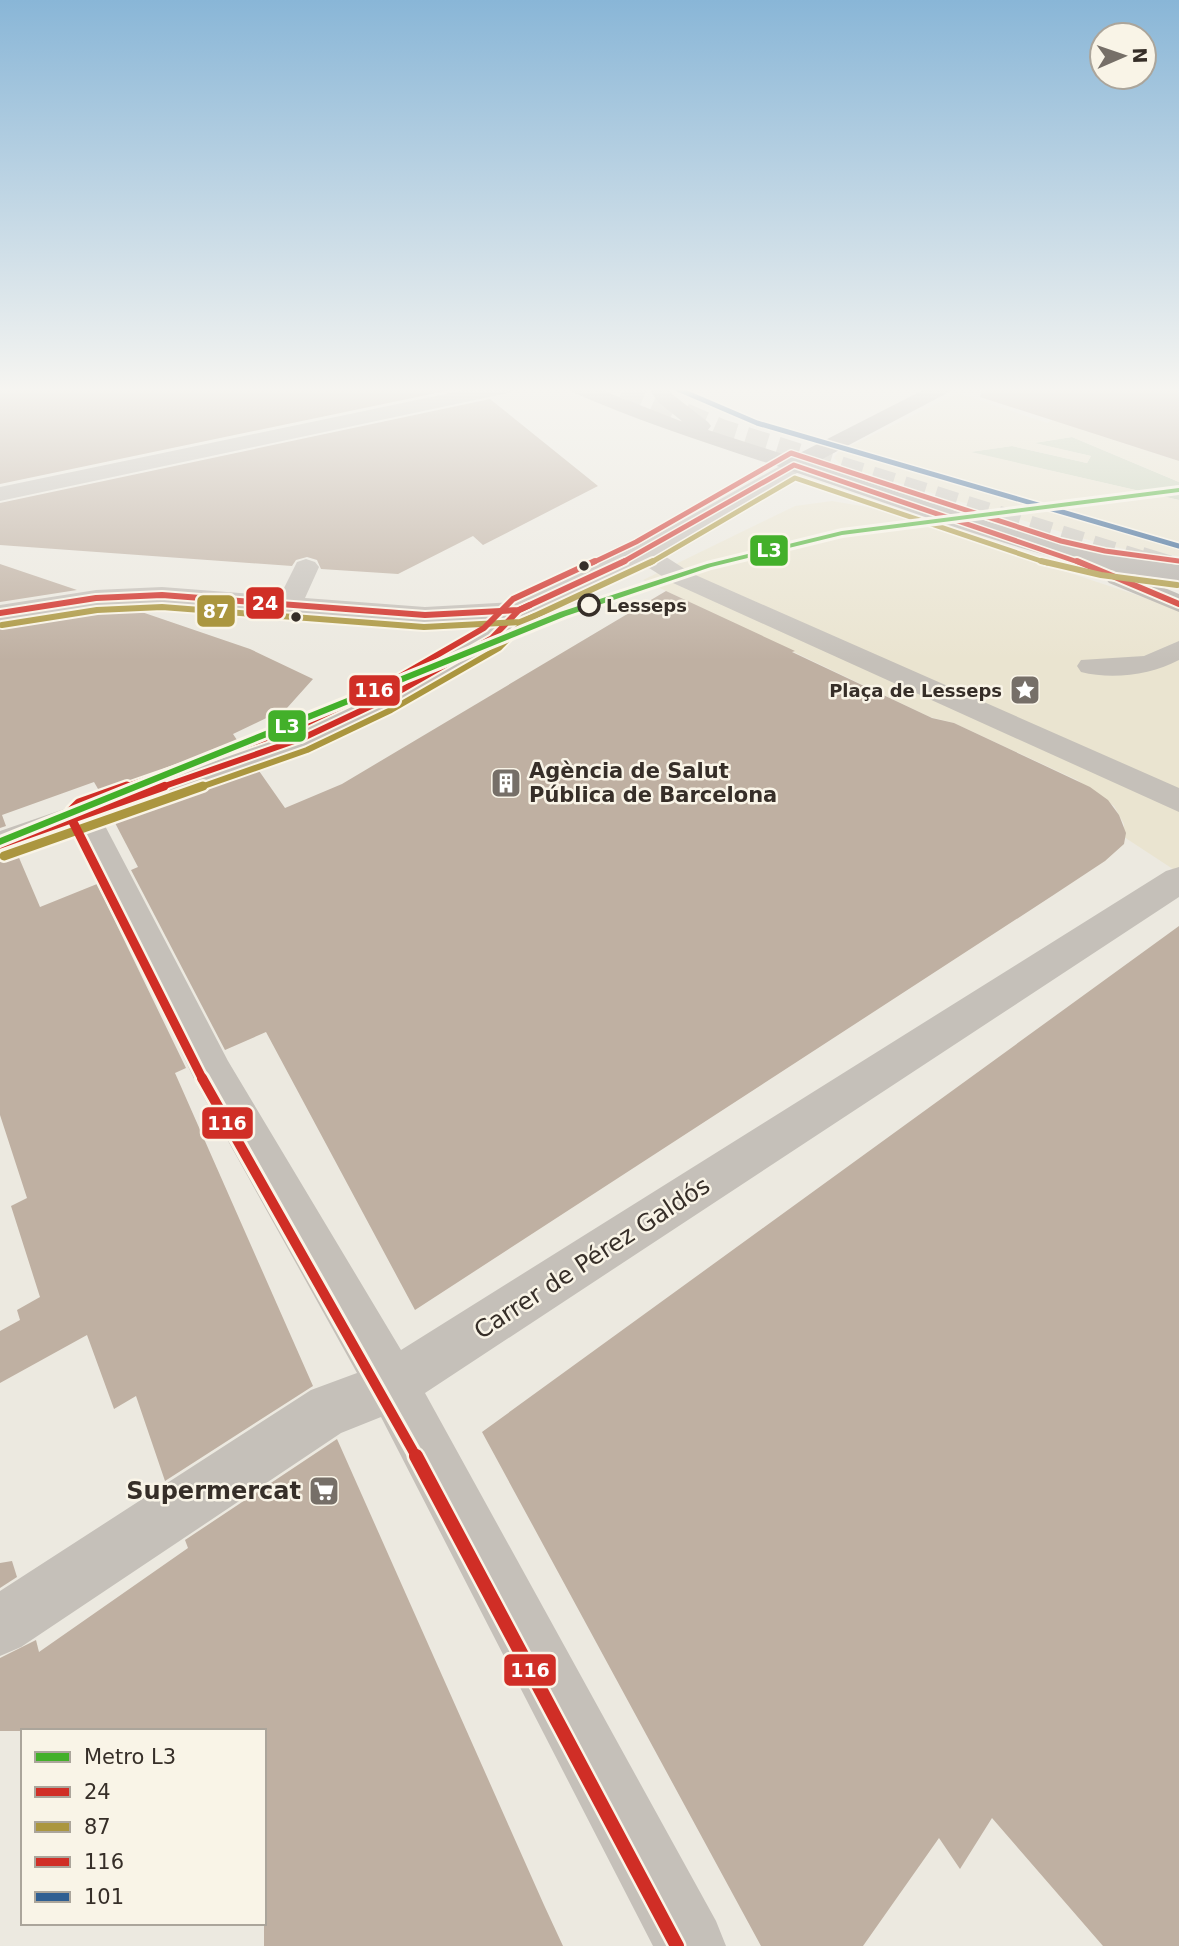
<svg xmlns="http://www.w3.org/2000/svg" width="1179" height="1946" font-family="'DejaVu Sans',sans-serif">
	<rect width="100%" height="100%" fill="#ece9e0"/>
	<path fill="#c9d2ba" d="M 1072,437 L 1179,482 L 1179,500 L 969,452 L 1012,446 L 1087,463 L 1091,456 L 1033,443 Z"/>
	<g fill="#eae4d0">
		<path d="M 1109,387 L 1098,435 L 1179,461 L 1179,482 L 1072,437 L 1035,443 L 1091,456 L 1087,463 L 1012,446 L 971,452 L 1179,500 L 1179,556 L 1124,549 L 1081,538 L 843,466 L 834,458 L 838,452 L 958,393 L 1047,423 Z"/>
		<path d="M 832,501 L 873,508 L 1179,609 L 1179,873 L 1124,837 L 1124,824 L 1114,806 L 1077,780 L 954,723 L 930,717 L 643,580 L 795,506 Z"/>
	</g>
	<g fill="#bfb0a2">
		<path d="M 0,387 L 465,387 L 0,484 Z"/>
		<path d="M 982,387 L 1179,387 L 1179,461 L 980,397 Z"/>
		<path d="M 490,399 L 598,486 L 483,545 L 473,536 L 398,574 L 321,569 L 317,560 L 307,557 L 296,560 L 292,566 L 0,545 L 0,503 Z"/>
		<path d="M 0,564 L 77,590 L 0,602 Z"/>
		<path d="M 666,591 L 795,651 L 792,652 L 879,693 L 932,718 L 954,723 L 1090,787 L 1108,800 L 1119,815 L 1126,833 L 1124,844 L 1105,861 L 1052,896 L 415,1310 L 266,1032 L 225,1050 L 131,870 L 138,867 L 113,819 L 257,768 L 285,808 L 342,784 Z"/>
		<path d="M 127,607 L 250,649 L 313,679 L 287,708 L 233,734 L 241,746 L 101,794 L 94,782 L 2,815 L 6,826 L 0,828 L 0,623 L 96,609 Z"/>
		<path d="M 17,853 L 40,907 L 97,884 L 186,1068 L 175,1073 L 313,1386 L 165,1481 L 136,1396 L 114,1409 L 87,1335 L 0,1383 L 0,1331 L 20,1320 L 17,1310 L 40,1297 L 11,1206 L 27,1198 L 0,1115 L 0,858 Z"/>
		<path d="M 1179,926 L 1179,1946 L 1103,1946 L 992,1818 L 960,1869 L 939,1838 L 863,1946 L 761,1946 L 482,1432 Z"/>
		<path d="M 337,1439 L 544,1905 L 563,1946 L 264,1946 L 264,1731 L 0,1731 L 0,1658 L 36,1640 L 39,1652 L 188,1548 L 185,1540 Z"/>
		<path d="M 12,1561 L 17,1577 L 0,1588 L 0,1563 Z"/>
	</g>
	<g fill="none" stroke-linecap="round" stroke-linejoin="round">
		<path stroke="#c8c4bb" stroke-width="22" stroke-dasharray="22 11" stroke-linecap="butt" d="M 624,387 L 721,430 L 1146,563"/>
		<path stroke="#c8c4bb" stroke-width="29" stroke-dasharray="29 14" stroke-linecap="butt" d="M 1140,561 L 1179,573"/>
		<g fill="#c5c0b9" fill-rule="evenodd">
			<path d="M 479,387 L 518,387 L 508,393 L 0,501 L 0,487 Z"/>
			<path d="M 794,458 L 802,460 L 805,465 L 802,470 L 660,553 L 691,573 L 1179,788 L 1179,812 L 673,583 L 641,563 L 528,616 L 502,644 L 396,705 L 314,745 L 102,820 L 228,1061 L 401,1350 L 1166,871 L 1179,867 L 1179,897 L 425,1393 L 716,1921 L 726,1946 L 653,1946 L 381,1417 L 341,1433 L 21,1647 L 0,1656 L 0,1591 L 311,1390 L 357,1373 L 198,1087 L 74,830 L 0,856 L 0,831 L 292,731 L 376,693 L 482,632 L 495,619 L 425,623 L 162,603 L 96,606 L 0,621 L 0,605 L 96,590 L 162,587 L 280,596 L 297,562 L 306,559 L 315,562 L 319,567 L 305,598 L 425,607 L 514,602 L 633,548 Z"/>
			<path d="M 1179,641 L 1179,660 C 1151,675 1112,680 1081,672 L 1077,666 L 1081,660 L 1144,656 Z"/>
		</g>
		<path fill="#b4afa9" fill-rule="evenodd" d="M 567,387 L 594,387 L 683,422 L 658,402 L 648,387 L 668,387 L 672,394 L 708,422 L 711,426 L 708,430 L 792,457 L 929,387 L 954,387 L 951,391 L 813,464 C 934,503 1052,549 1179,565 L 1179,581 L 1131,574 L 1179,594 L 1179,612 L 1109,583 L 1105,578 L 1109,573 L 1115,571 C 1017,552 924,516 830,484 C 743,454 655,429 570,391 Z"/>
		<g stroke="#f9f4e7" stroke-width="8">
			<path id="bus-1-far2" d="M 621,563 L 794,465 L 1081,563"/>
		</g>
		<g stroke="#f9f4e7" stroke-width="10">
			<g id="bus-1-far1">
				<path d="M 1077,561 L 1179,604"/>
				<path d="M 0,613 L 96,598 L 162,595 L 425,615 L 519,610 L 530,605"/>
				<path d="M 159,788 L 303,738 L 386,699 L 492,638 L 519,610 L 625,561"/>
			</g>
		</g>
		<g stroke="#f9f4e7" stroke-width="14">
			<path id="bus-1" d="M 0,844 L 164,786"/>
		</g>
		<g stroke="#f9f4e7" stroke-width="8">
			<path id="bus-2-far2" d="M 650,563 L 795,478 L 1047,563"/>
		</g>
		<g stroke="#f9f4e7" stroke-width="10">
			<g id="bus-2-far1">
				<path d="M 1041,561 L 1101,575 L 1177,585"/>
				<path d="M 2,625 L 97,610 L 162,607 L 424,627 L 520,622 L 535,616"/>
				<path d="M 198,788 L 307,750 L 391,710 L 499,648 L 526,620 L 653,561"/>
			</g>
		</g>
		<g stroke="#f9f4e7" stroke-width="14">
			<path id="bus-2" d="M 4,856 L 203,786"/>
		</g>
		<g stroke="#f9f4e7" stroke-width="8">
			<path id="bus-3-far4" d="M 592,563 L 636,542 L 791,453 L 1061,541 L 1105,551 L 1179,561"/>
		</g>
		<g stroke="#f9f4e7" stroke-width="10">
			<path id="bus-3-far3" d="M 122,788 L 298,727 L 380,688 L 484,628 L 513,599 L 595,561"/>
		</g>
		<g stroke="#f9f4e7" stroke-width="14">
			<path id="bus-3-far2" d="M 127,786 L 79,803 L 71,811 L 72,820 L 203,1080"/>
		</g>
		<g stroke="#f9f4e7" stroke-width="16">
			<path id="bus-3-far1" d="M 202,1078 L 417,1458"/>
		</g>
		<g stroke="#f9f4e7" stroke-width="19">
			<path id="bus-3" d="M 416,1456 L 677,1946"/>
		</g>
		<g stroke="#f9f4e7" stroke-width="8">
			<path id="bus-4" d="M 673,387 L 757,423 L 1179,546"/>
		</g>
		<use href="#bus-1-far2" stroke="#d02e26" stroke-width="5"/>
		<use href="#bus-1-far1" stroke="#d02e26" stroke-width="6"/>
		<use href="#bus-1" stroke="#d02e26" stroke-width="9"/>
		<use href="#bus-2-far2" stroke="#ab963f" stroke-width="5"/>
		<use href="#bus-2-far1" stroke="#ab963f" stroke-width="6"/>
		<use href="#bus-2" stroke="#ab963f" stroke-width="9"/>
		<use href="#bus-3-far4" stroke="#d02e26" stroke-width="5"/>
		<use href="#bus-3-far3" stroke="#d02e26" stroke-width="6"/>
		<use href="#bus-3-far2" stroke="#d02e26" stroke-width="9"/>
		<use href="#bus-3-far1" stroke="#d02e26" stroke-width="10"/>
		<use href="#bus-3" stroke="#d02e26" stroke-width="14"/>
		<use href="#bus-4" stroke="#305f92" stroke-width="5"/>
		<g stroke="#f9f4e7" stroke-width="6">
			<path id="metro-1" d="M 1179,488 L 1179,492 L 842,535 L 711,567 L 566,616 L 0,845 L 0,838 L 560,612 L 707,564 L 842,531 Z"/>
		</g>
		<use href="#metro-1" fill="#43b02a" fill-rule="evenodd"/>
	</g>
	<linearGradient id="sky" x2="0" y2="1"><stop stop-color="#89b6d7"/><stop offset="0.59" stop-color="#f6f5f1"/><stop offset="1" stop-color="#f6f5f1" stop-opacity="0"/></linearGradient>
	<rect width="1179" height="660" fill="url(#sky)"/>
	<defs>
		<g id="sight-square" transform="scale(1.575)"><rect x="-9" y="-9" width="18" height="18" rx="4" fill="#766f68" stroke="#f9f4e7"/><path d="M0-6L1.8-2.2L6-1.7L2.9 1.2L3.7 5.4L0 3.3L-3.7 5.4L-2.9 1.2L-6-1.7L-1.8-2.2Z" fill="#fff"/></g>
		<g id="building-square" transform="scale(1.575)"><rect x="-9" y="-9" width="18" height="18" rx="4" fill="#766f68" stroke="#f9f4e7"/><path d="M-4-6H4V6H1V3H-1V6H-4ZM-2.5-4.3h1.7v1.8h-1.7ZM.8-4.3h1.7v1.8H.8ZM-2.5-1h1.7V.8h-1.7ZM.8-1h1.7V.8H.8Z" fill="#fff"/></g>
		<g id="supermarket-square" transform="scale(1.575)"><rect x="-9" y="-9" width="18" height="18" rx="4" fill="#766f68" stroke="#f9f4e7"/><path d="M-6-5.5h2.5l.6 2H6L4.5 2H-2.5L-4.4-4H-6ZM-1.5 3.2a1.3 1.3 0 1 0 .1 0ZM3 3.2a1.3 1.3 0 1 0 .1 0Z" fill="#fff"/></g>
	</defs>
	<g fill-rule="evenodd">
		<use href="#sight-square" x="1025" y="690"/>
		<use href="#building-square" x="506" y="783"/>
		<use href="#supermarket-square" x="324" y="1491"/>
	</g>
	<g fill="#362e28" stroke="#f9f4e7" stroke-width="2.5">
		<circle cx="584" cy="566" r="6"/>
		<circle cx="296" cy="617" r="6"/>
	</g>
	<circle fill="#f9f4e7" stroke="#362e28" stroke-width="3.5" cx="589" cy="605" r="10"/>
	<g text-anchor="middle" dominant-baseline="central" stroke-width="5" stroke-linejoin="round" paint-order="stroke">
		<g font-size="18" font-weight="bold" fill="#362e28" stroke="#f9f4e7" text-anchor="start">
			<text x="606" y="605">Lesseps</text>
		</g>
		<g font-size="18" font-weight="bold" fill="#362e28" stroke="#f9f4e7" text-anchor="end">
			<text x="1002" y="690">Plaça de Lesseps</text>
		</g>
		<g font-size="21" font-weight="bold" fill="#362e28" stroke="#f9f4e7" text-anchor="start">
			<text x="529" y="771">Agència de Salut<tspan x="529" dy="24">Pública de Barcelona</tspan></text>
		</g>
		<g font-size="24" fill="#362e28" stroke="#f9f4e7">
			<text transform="translate(592 1258) rotate(-33)">Carrer de Pérez Galdós</text>
		</g>
		<g font-size="24" font-weight="bold" fill="#362e28" stroke="#f9f4e7" text-anchor="end">
			<text x="301" y="1491">Supermercat</text>
		</g>
	</g>
	<g stroke="#f9f4e7" stroke-width="2.5">
		<rect x="749" y="534" width="40" height="33" rx="7" fill="#43b02a"/>
		<rect x="245" y="586" width="40" height="34" rx="7" fill="#d02e26"/>
		<rect x="196" y="594" width="40" height="34" rx="7" fill="#ab963f"/>
		<rect x="348" y="674" width="53" height="33" rx="7" fill="#d02e26"/>
		<rect x="267" y="709" width="40" height="34" rx="7" fill="#43b02a"/>
		<rect x="201" y="1106" width="53" height="34" rx="7" fill="#d02e26"/>
		<rect x="503" y="1653" width="54" height="34" rx="7" fill="#d02e26"/>
	</g>
	<g font-size="19" text-anchor="middle" font-weight="bold" fill="#fff">
		<text x="769" y="557">L3</text>
		<text x="265" y="610">24</text>
		<text x="216" y="618">87</text>
		<text x="374" y="697">116</text>
		<text x="287" y="733">L3</text>
		<text x="227" y="1130">116</text>
		<text x="530" y="1677">116</text>
	</g>
	<rect x="21" y="1729" width="245" height="196" fill="#f9f4e7" stroke="#aba59b" stroke-width="2"/>
	<rect x="35" y="1752" width="35" height="10" fill="#43b02a" stroke="#aba59b" stroke-width="2"/>
	<text x="84" y="1764" font-size="21" fill="#362e28">Metro L3</text>
	<rect x="35" y="1787" width="35" height="10" fill="#d02e26" stroke="#aba59b" stroke-width="2"/>
	<text x="84" y="1799" font-size="21" fill="#362e28">24</text>
	<rect x="35" y="1822" width="35" height="10" fill="#ab963f" stroke="#aba59b" stroke-width="2"/>
	<text x="84" y="1834" font-size="21" fill="#362e28">87</text>
	<rect x="35" y="1857" width="35" height="10" fill="#d02e26" stroke="#aba59b" stroke-width="2"/>
	<text x="84" y="1869" font-size="21" fill="#362e28">116</text>
	<rect x="35" y="1892" width="35" height="10" fill="#305f92" stroke="#aba59b" stroke-width="2"/>
	<text x="84" y="1904" font-size="21" fill="#362e28">101</text>
	<g transform="translate(1123 56) rotate(88)"><circle r="33" fill="#f9f4e7" stroke="#aba59b" stroke-width="2"/>
	<path d="M0-5L12 26L0 18L-12 26Z" fill="#766f68"/>
	<text y="-10" font-size="19" font-weight="bold" text-anchor="middle" fill="#362e28">N</text>
	</g>
</svg>
